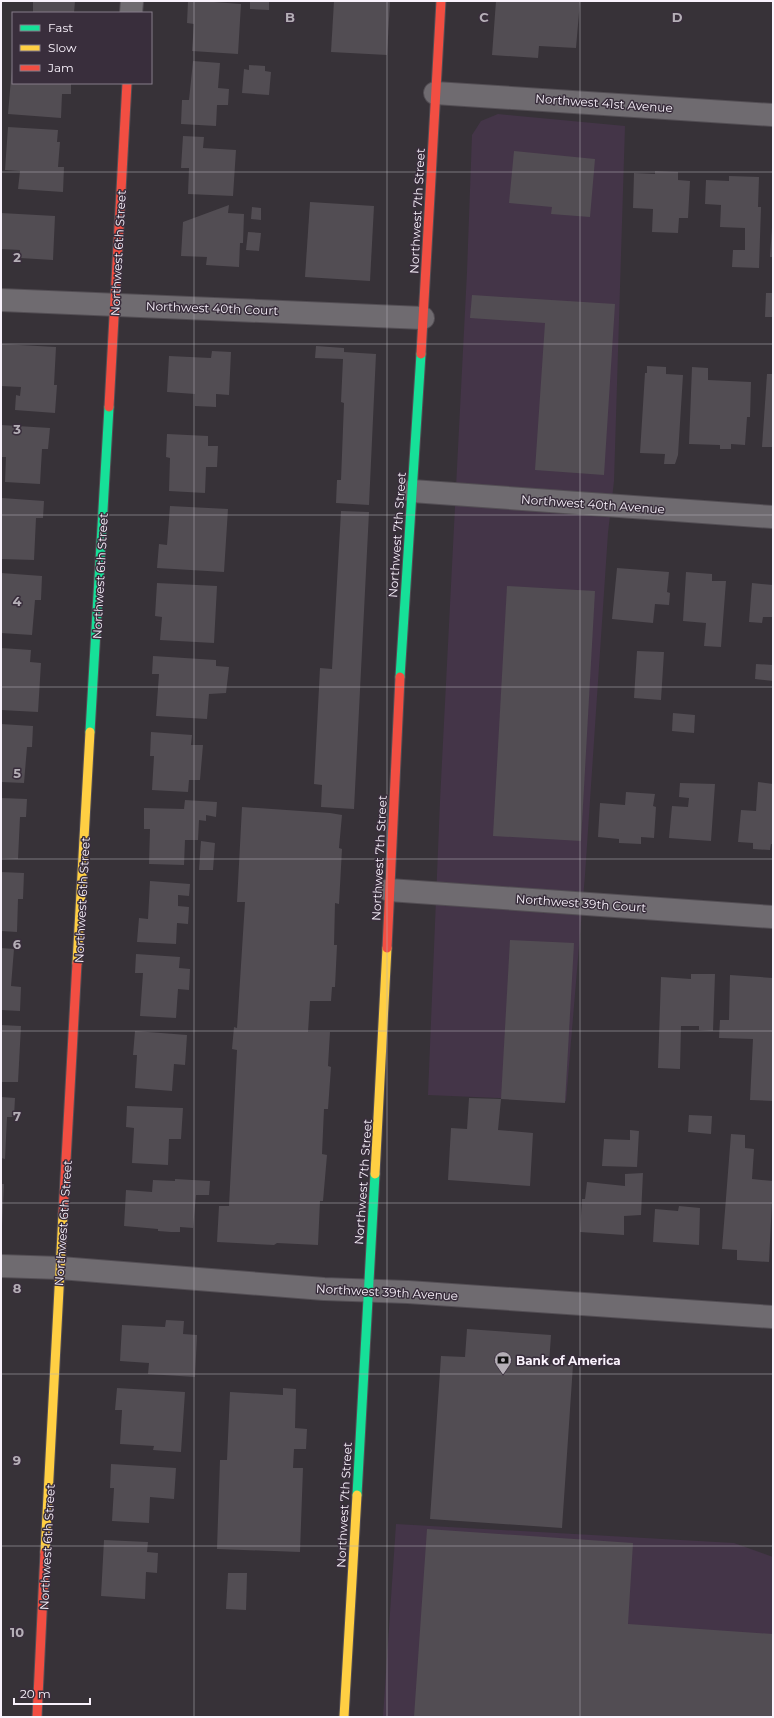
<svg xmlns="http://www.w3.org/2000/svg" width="774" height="1718" font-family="Montserrat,sans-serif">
	<rect width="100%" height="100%" fill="#373238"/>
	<g fill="#443548">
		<path d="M 498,114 L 625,126 L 614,481 L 608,533 L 585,875 L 566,1101 L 428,1095 L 440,801 L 467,272 L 472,135 L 481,121 Z"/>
		<path d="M 396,1524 L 734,1543 L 773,1557 L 773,1717 L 383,1717 Z"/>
	</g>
	<g fill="#524d53">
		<path d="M 33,1 L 75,1 L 74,13 L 33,13 Z"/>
		<path d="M 188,1 L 214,1 L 214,2 L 241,4 L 238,54 L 192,51 L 194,24 L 187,23 Z"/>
		<path d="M 250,1 L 269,1 L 269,10 L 250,9 Z"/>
		<path d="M 334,1 L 390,1 L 387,55 L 331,52 Z"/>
		<path d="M 496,1 L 580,1 L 576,48 L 539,46 L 538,58 L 492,55 Z"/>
		<path d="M 193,61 L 220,63 L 218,88 L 229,89 L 228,105 L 217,105 L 216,126 L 181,124 L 182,100 L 189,100 Z"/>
		<path d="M 249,65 L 265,66 L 265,71 L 271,72 L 269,95 L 242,93 L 244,69 L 249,70 Z"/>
		<path d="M 12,67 L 13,67 L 13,83 L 71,83 L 71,94 L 62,94 L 61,118 L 8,114 Z"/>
		<path d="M 8,127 L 58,130 L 57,142 L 60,142 L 58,167 L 64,167 L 63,192 L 18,189 L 20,171 L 5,170 Z"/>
		<path d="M 183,136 L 204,137 L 203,148 L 236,150 L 233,196 L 188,194 L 189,168 L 181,168 Z"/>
		<path d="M 514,151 L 595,159 L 590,217 L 551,214 L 552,207 L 509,203 Z"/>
		<path d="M 655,171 L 678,172 L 678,180 L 690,181 L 688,218 L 679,218 L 678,233 L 652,232 L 653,209 L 633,208 L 634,173 L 655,174 Z"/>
		<path d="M 729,176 L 759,177 L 758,207 L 761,207 L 759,268 L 732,267 L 733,250 L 745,250 L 745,228 L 720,227 L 721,205 L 705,204 L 706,180 L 729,181 Z"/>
		<path d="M 310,202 L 374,206 L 370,281 L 305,277 Z"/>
		<path d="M 229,205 L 228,213 L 244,214 L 243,243 L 240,243 L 239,267 L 206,265 L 207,257 L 181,256 L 183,222 Z"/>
		<path d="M 252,207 L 261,208 L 261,220 L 251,219 Z"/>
		<path d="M 1,213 L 55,216 L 53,260 L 20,258 L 20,250 L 1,249 Z"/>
		<path d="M 772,227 L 773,227 L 773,257 L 770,257 Z"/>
		<path d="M 248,232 L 261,233 L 259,251 L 246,250 Z"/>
		<path d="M 766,293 L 773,293 L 773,317 L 765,317 Z"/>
		<path d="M 472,295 L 615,304 L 604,475 L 535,470 L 545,323 L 470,318 Z"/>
		<path d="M 1,344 L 56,347 L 54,385 L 57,385 L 55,413 L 15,410 L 16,395 L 20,396 L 21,387 L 1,386 Z"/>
		<path d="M 316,346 L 344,348 L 344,352 L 376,354 L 369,505 L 336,503 L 337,480 L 341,480 L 344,403 L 341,402 L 343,359 L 315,358 Z"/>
		<path d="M 212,351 L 231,352 L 229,395 L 216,394 L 216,407 L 195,406 L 195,394 L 167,392 L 169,356 L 211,358 Z"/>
		<path d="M 647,366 L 666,367 L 666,374 L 683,375 L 678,455 L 675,464 L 664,464 L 665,454 L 640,453 L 645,373 L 647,373 Z"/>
		<path d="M 692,367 L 708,368 L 708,380 L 751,382 L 750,417 L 747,417 L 745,445 L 731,444 L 731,449 L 720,449 L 720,445 L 689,444 Z"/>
		<path d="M 767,374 L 773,374 L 773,447 L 762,447 Z"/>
		<path d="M 1,425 L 50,428 L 48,449 L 42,449 L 40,484 L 5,482 L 6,457 L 1,457 Z"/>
		<path d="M 167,434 L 208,436 L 208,446 L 218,446 L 217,467 L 206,467 L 205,493 L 169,491 L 170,458 L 166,457 Z"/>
		<path d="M 2,498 L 44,501 L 43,518 L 36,518 L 34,560 L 1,559 Z"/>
		<path d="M 170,506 L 228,509 L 224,572 L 157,568 L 159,544 L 167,545 Z"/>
		<path d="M 341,511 L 369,512 L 354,809 L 321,807 L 322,785 L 314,784 L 320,668 L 332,669 Z"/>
		<path d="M 617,568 L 669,572 L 667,592 L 670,593 L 669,605 L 655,604 L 653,623 L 612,619 Z"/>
		<path d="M 686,572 L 712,574 L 712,581 L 726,581 L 721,647 L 704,646 L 706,623 L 683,621 Z"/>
		<path d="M 1,573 L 42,576 L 41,600 L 35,600 L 32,635 L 1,633 Z"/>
		<path d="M 157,583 L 217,586 L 214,643 L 160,640 L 162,617 L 155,616 Z"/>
		<path d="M 752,583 L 773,585 L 773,617 L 763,617 L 762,623 L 749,622 Z"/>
		<path d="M 507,586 L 595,591 L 581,841 L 493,836 Z"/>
		<path d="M 1,648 L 31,650 L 30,662 L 41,663 L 38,712 L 1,710 Z"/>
		<path d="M 637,651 L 664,652 L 661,700 L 634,698 Z"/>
		<path d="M 153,656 L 216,660 L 216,666 L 229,667 L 226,693 L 209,694 L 207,719 L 156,716 L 159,674 L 152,674 Z"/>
		<path d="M 756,664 L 773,665 L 773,681 L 755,679 Z"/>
		<path d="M 673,713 L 695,715 L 694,733 L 672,731 Z"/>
		<path d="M 1,724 L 33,726 L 32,747 L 27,747 L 24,783 L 1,782 Z"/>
		<path d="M 151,732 L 192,735 L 191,745 L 203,745 L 200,780 L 189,780 L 188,792 L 152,790 L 154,756 L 150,756 Z"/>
		<path d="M 758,782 L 773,784 L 773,844 L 771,844 L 770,850 L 753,849 L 753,843 L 738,842 L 741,810 L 756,811 Z"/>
		<path d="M 680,783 L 715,784 L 711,841 L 669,838 L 672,806 L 688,807 L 689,798 L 679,797 Z"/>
		<path d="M 626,792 L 655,794 L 653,806 L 656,807 L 654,838 L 641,837 L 641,844 L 619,843 L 619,839 L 598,837 L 600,803 L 625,805 Z"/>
		<path d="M 1,798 L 27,799 L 26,817 L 20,817 L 18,859 L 1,858 Z"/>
		<path d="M 185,800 L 217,802 L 216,817 L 206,815 L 206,821 L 199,820 L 198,840 L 185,840 L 184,865 L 149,864 L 150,829 L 144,829 L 144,808 L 184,809 Z"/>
		<path d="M 242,807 L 330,813 L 342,815 L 339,848 L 342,849 L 339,904 L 335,903 L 334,945 L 337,945 L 335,987 L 332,987 L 331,1001 L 310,1001 L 308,1032 L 330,1032 L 328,1066 L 331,1067 L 328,1109 L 324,1109 L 322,1154 L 327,1155 L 323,1201 L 320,1201 L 318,1245 L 277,1243 L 274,1245 L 217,1242 L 219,1206 L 229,1206 L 237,1050 L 232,1049 L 234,1027 L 237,1028 L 245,902 L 237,902 Z"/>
		<path d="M 201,841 L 215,843 L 213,870 L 199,870 Z"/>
		<path d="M 1,872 L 24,873 L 23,899 L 18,899 L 17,932 L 1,931 Z"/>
		<path d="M 150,881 L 190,884 L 189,896 L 178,895 L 178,906 L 189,907 L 188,924 L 177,923 L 176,944 L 137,942 L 139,918 L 148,919 Z"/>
		<path d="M 510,940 L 574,943 L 565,1103 L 501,1099 Z"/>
		<path d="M 1,948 L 14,949 L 11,986 L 21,987 L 20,1011 L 1,1010 Z"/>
		<path d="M 136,954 L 180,957 L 179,968 L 190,969 L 189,990 L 178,989 L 176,1018 L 140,1016 L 143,973 L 135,973 Z"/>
		<path d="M 691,974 L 715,974 L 713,1031 L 699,1030 L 699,1026 L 681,1026 L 680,1069 L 658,1068 L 661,977 L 691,979 Z"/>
		<path d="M 730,975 L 773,978 L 773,1101 L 750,1100 L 753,1039 L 719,1038 L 720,1020 L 729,1020 Z"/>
		<path d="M 1,1025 L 21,1026 L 18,1082 L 1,1082 Z"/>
		<path d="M 135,1031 L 187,1035 L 185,1065 L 174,1064 L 172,1091 L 135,1088 L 137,1055 L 133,1055 Z"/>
		<path d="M 1,1097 L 15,1098 L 14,1117 L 7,1117 L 5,1159 L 1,1158 Z"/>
		<path d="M 469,1098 L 501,1099 L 498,1130 L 533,1133 L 530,1186 L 448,1180 L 451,1128 L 467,1129 Z"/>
		<path d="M 127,1106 L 183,1108 L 181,1139 L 169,1139 L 168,1165 L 132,1163 L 134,1128 L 126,1127 Z"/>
		<path d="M 689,1115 L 712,1116 L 711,1134 L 688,1132 Z"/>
		<path d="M 630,1130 L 639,1131 L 637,1167 L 602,1166 L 604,1139 L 630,1140 Z"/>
		<path d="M 731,1134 L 745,1135 L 745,1148 L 754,1149 L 752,1179 L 773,1181 L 769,1262 L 737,1260 L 737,1250 L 722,1249 Z"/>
		<path d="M 643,1173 L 641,1215 L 624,1216 L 624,1235 L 580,1232 L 582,1199 L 585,1199 L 587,1182 L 625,1186 L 625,1174 Z"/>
		<path d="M 175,1179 L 210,1181 L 209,1195 L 196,1195 L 193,1228 L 180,1227 L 180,1232 L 171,1232 L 158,1231 L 158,1229 L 124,1226 L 126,1190 L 152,1192 L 153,1180 L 175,1181 Z"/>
		<path d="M 1,1184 L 4,1184 L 2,1226 L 1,1226 Z"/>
		<path d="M 679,1206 L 700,1208 L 699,1245 L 653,1242 L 655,1209 L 678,1211 Z"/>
		<path d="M 166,1320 L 184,1321 L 183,1334 L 197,1335 L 195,1377 L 148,1374 L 149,1363 L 120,1361 L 122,1325 L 165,1327 Z"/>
		<path d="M 467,1329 L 551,1335 L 549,1364 L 573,1365 L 562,1528 L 430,1519 L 441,1356 L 465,1357 Z"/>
		<path d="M 117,1388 L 185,1392 L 181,1452 L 153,1450 L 154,1446 L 120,1444 L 122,1410 L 115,1410 Z"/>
		<path d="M 283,1388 L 296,1389 L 295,1428 L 307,1429 L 306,1449 L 294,1449 L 293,1468 L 303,1468 L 300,1552 L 217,1549 L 220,1460 L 227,1460 L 230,1392 L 283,1395 Z"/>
		<path d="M 111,1464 L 176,1468 L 174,1499 L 150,1497 L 149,1523 L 112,1521 L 114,1488 L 110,1488 Z"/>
		<path d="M 427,1529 L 633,1543 L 628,1624 L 773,1634 L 773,1717 L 414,1717 Z"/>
		<path d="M 104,1540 L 148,1542 L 147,1552 L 158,1553 L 157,1573 L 146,1572 L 145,1599 L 101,1596 Z"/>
		<path d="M 228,1573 L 247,1573 L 246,1610 L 226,1609 Z"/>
	</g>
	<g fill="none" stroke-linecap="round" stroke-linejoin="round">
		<g stroke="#534e54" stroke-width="24">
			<g id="street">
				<path d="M 131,13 L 132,1"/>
				<path d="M 435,93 L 773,115"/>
				<path d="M 1,300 L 423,318"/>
				<path d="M 412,491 L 773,517"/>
				<path d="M 389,890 L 773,917"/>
				<path d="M 1,1266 L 60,1268 L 324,1289 L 408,1292 L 773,1317"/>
			</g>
		</g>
		<g stroke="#534e54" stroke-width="11">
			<g id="fast">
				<path d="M 400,677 L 421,354"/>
				<path d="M 90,732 L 109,407"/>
				<path d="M 357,1495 L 375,1174"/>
			</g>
		</g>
		<g stroke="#534e54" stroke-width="11">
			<g id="slow">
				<path d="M 77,963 L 90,732"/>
				<path d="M 375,1174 L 387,948"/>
				<path d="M 45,1552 L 63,1214"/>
				<path d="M 344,1717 L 357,1495"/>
			</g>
		</g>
		<g stroke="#534e54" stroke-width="11">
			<g id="jam">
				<path d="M 421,354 L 441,1"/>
				<path d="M 109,407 L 127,83"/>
				<path d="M 387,948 L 400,677"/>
				<path d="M 63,1214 L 77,963"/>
				<path d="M 37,1717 L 45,1552"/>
			</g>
		</g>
		<use href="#street" stroke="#6f6b70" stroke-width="22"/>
		<use href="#fast" stroke="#16e098" stroke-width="9"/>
		<use href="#slow" stroke="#ffcf43" stroke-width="9"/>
		<use href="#jam" stroke="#f24e42" stroke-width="9"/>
	</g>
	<path fill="none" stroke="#b5afb7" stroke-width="1" stroke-opacity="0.55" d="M 194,1 L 194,1717M 387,1 L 387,1717M 580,1 L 580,1717M 1,172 L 773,172M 1,344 L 773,344M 1,515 L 773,515M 1,687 L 773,687M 1,859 L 773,859M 1,1031 L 773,1031M 1,1203 L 773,1203M 1,1374 L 773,1374M 1,1546 L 773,1546"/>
	<defs>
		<g id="bank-pin" transform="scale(0.9)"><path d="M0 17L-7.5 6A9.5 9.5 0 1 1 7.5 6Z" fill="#b5afb7" stroke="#392e3c"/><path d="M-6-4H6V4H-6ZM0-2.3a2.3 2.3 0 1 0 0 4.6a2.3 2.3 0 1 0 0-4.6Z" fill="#111"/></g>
	</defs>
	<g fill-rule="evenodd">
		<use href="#bank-pin" x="503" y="1360"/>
	</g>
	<g text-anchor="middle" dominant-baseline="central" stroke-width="3" stroke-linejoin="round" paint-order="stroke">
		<g font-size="12" fill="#f9f2fc" stroke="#392e3c">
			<text transform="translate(604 103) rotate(4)">Northwest 41st Avenue</text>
			<text transform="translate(417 211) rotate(-87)">Northwest 7th Street</text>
			<text transform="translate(118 253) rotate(-87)">Northwest 6th Street</text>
			<text transform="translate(212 308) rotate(2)">Northwest 40th Court</text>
			<text transform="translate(593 504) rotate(4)">Northwest 40th Avenue</text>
			<text transform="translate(397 535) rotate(-86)">Northwest 7th Street</text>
			<text transform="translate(100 576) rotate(-87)">Northwest 6th Street</text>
			<text transform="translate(379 858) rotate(-87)">Northwest 7th Street</text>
			<text transform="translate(82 900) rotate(-87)">Northwest 6th Street</text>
			<text transform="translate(581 903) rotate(4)">Northwest 39th Court</text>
			<text transform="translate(363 1182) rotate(-86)">Northwest 7th Street</text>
			<text transform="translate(63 1223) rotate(-86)">Northwest 6th Street</text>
			<text transform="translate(387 1292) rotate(3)">Northwest 39th Avenue</text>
			<text transform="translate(344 1505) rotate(-87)">Northwest 7th Street</text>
			<text transform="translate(47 1547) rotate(-87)">Northwest 6th Street</text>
		</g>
		<g font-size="12" font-weight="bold" fill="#f9f2fc" stroke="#392e3c" text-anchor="start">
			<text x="516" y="1360">Bank of America</text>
		</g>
	</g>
	<g font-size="13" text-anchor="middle" font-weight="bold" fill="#b5afb7" stroke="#392e3c" stroke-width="3" stroke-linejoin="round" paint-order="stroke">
		<text x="290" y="22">B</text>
		<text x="484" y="22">C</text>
		<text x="677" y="22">D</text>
		<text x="17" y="262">2</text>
		<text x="17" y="434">3</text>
		<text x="17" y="606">4</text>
		<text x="17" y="778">5</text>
		<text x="17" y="949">6</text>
		<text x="17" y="1121">7</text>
		<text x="17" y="1293">8</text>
		<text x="17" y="1465">9</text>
		<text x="17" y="1637">10</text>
	</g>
	<rect width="774" height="1718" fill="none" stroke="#f9f2fc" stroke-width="4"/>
	<rect x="12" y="12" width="140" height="72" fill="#392e3c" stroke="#867c89"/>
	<rect x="20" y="25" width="20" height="6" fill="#16e098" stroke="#867c89"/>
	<text x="48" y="32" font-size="12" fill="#f9f2fc">Fast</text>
	<rect x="20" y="45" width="20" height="6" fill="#ffcf43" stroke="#867c89"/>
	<text x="48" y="52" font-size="12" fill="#f9f2fc">Slow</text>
	<rect x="20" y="65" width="20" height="6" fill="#f24e42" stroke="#867c89"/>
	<text x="48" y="72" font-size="12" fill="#f9f2fc">Jam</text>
	<path d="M14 1698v6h76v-6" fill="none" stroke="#f9f2fc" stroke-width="2"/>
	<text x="20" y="1698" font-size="12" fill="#f9f2fc" stroke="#392e3c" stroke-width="3" paint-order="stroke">20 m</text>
</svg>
